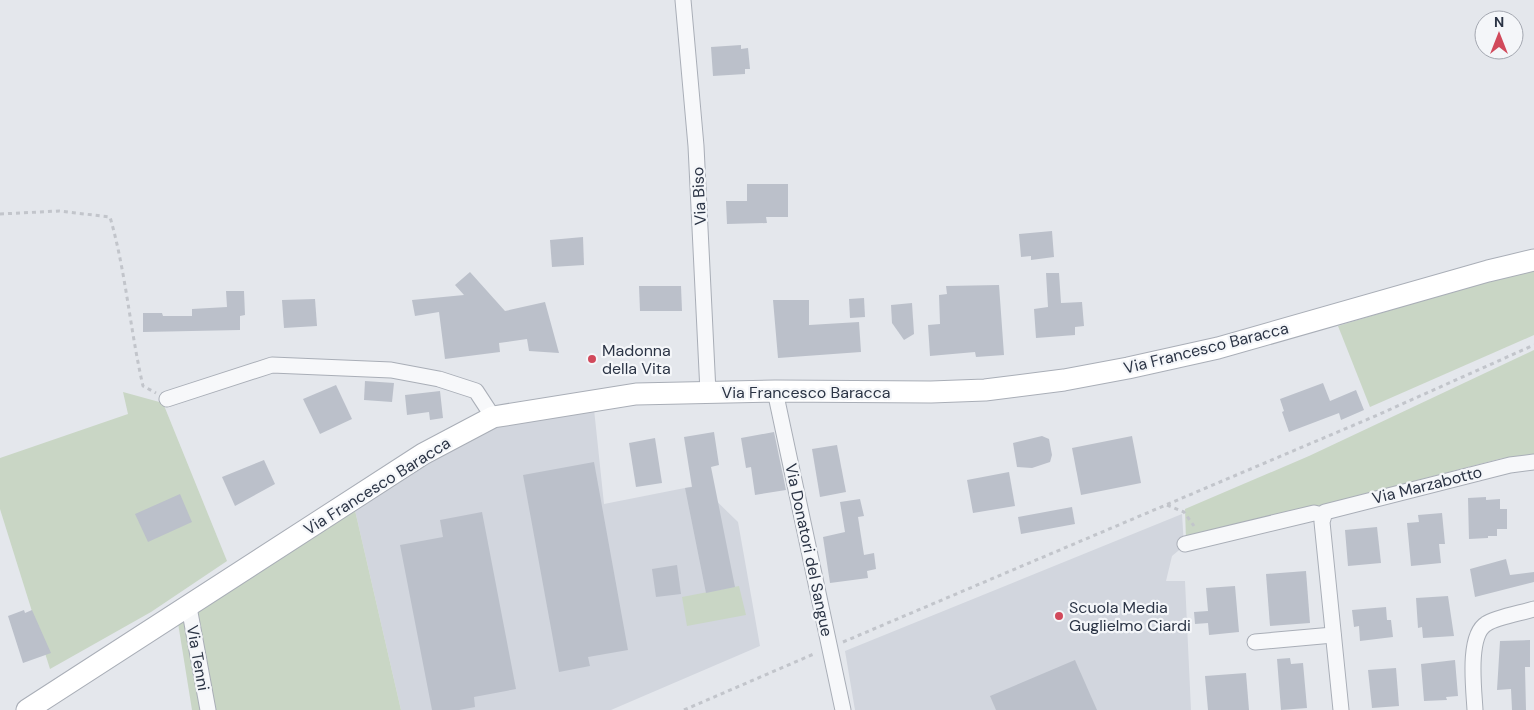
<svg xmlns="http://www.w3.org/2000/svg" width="1534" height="710" font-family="'DM Sans',sans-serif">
	<rect width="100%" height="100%" fill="#e4e7ec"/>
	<g fill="#d2d6de">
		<path d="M 594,409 L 604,504 L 700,485 L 738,522 L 760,646 L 611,710 L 401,710 L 354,506 L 492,426 Z"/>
		<path d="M 1182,514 L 1184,546 L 1172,556 L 1166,581 L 1185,581 L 1191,710 L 855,710 L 845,651 Z"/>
	</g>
	<g fill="#c9d6c5">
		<path d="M 1534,268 L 1534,335 L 1370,407 L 1338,326 L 1513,273 Z"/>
		<path d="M 1534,350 L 1534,456 L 1503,458 L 1186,540 L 1185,509 L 1309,456 Z"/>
		<path d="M 123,392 L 163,403 L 227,561 L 151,612 L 50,669 L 0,509 L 0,458 L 128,414 Z"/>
		<path d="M 354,506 L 401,710 L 192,710 L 178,623 Z"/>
		<path d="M 739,586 L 746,615 L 687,626 L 682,597 Z"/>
	</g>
	<g fill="#bbc0ca">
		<path d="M 741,45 L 741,49 L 748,48 L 750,69 L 745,69 L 745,74 L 713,76 L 711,47 Z"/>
		<path d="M 747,184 L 788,184 L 788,217 L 766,217 L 767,223 L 727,224 L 726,201 L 747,201 Z"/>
		<path d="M 1052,231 L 1054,257 L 1031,260 L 1031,256 L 1021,257 L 1019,234 Z"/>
		<path d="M 583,237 L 584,265 L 552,267 L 550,240 Z"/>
		<path d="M 470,272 L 505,311 L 545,302 L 559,353 L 529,351 L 527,339 L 499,343 L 500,352 L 445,359 L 439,312 L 415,316 L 412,300 L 464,295 L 455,285 Z"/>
		<path d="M 1046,273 L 1059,273 L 1061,303 L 1082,302 L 1084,326 L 1075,327 L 1075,335 L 1036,338 L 1034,309 L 1048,307 Z"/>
		<path d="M 999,285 L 1004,355 L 976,357 L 975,352 L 930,356 L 928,325 L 940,324 L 939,295 L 947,294 L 946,286 Z"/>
		<path d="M 639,286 L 681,286 L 682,311 L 640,311 Z"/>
		<path d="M 226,291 L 244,291 L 245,315 L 240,316 L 240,330 L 143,332 L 143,313 L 162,313 L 163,316 L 192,316 L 192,309 L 227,307 Z"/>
		<path d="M 864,298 L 865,317 L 850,318 L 849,299 Z"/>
		<path d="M 315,299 L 317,326 L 284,328 L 282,300 Z"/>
		<path d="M 773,300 L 809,300 L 809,325 L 859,322 L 861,352 L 778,358 Z"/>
		<path d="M 912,303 L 914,334 L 904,340 L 892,323 L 891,305 Z"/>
		<path d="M 365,381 L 394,383 L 392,402 L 364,400 Z"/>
		<path d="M 1323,383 L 1330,401 L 1356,390 L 1364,410 L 1341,420 L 1339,413 L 1289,432 L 1282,412 L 1284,411 L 1280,399 Z"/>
		<path d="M 336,385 L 352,419 L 320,434 L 303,399 Z"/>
		<path d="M 440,391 L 443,418 L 430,420 L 429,412 L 407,415 L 405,395 Z"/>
		<path d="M 714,432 L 719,465 L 711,467 L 735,587 L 706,593 L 685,488 L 692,487 L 684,437 Z"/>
		<path d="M 774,432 L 786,490 L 755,495 L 751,467 L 746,468 L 741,438 Z"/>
		<path d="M 1042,436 L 1049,439 L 1052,455 L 1050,462 L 1032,468 L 1017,467 L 1013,443 Z"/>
		<path d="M 1132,436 L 1141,483 L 1081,495 L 1072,448 Z"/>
		<path d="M 655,438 L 662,483 L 636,487 L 629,443 Z"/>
		<path d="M 837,445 L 846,492 L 820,497 L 812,449 Z"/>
		<path d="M 264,460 L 275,484 L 235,506 L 222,477 Z"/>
		<path d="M 594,462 L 628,650 L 588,657 L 590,666 L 559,672 L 523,475 Z"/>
		<path d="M 1009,472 L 1015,506 L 973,513 L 967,480 Z"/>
		<path d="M 180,494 L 192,522 L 148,542 L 135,514 Z"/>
		<path d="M 1486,497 L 1486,500 L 1500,499 L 1500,509 L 1507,509 L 1507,529 L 1497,529 L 1497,536 L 1488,536 L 1488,538 L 1469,539 L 1468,498 Z"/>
		<path d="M 860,499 L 864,516 L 858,517 L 864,555 L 874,553 L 876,569 L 867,571 L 868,578 L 830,583 L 823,537 L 845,532 L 840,502 Z"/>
		<path d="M 1072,507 L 1075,524 L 1021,534 L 1018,517 Z"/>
		<path d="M 482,512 L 516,689 L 474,697 L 475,707 L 459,710 L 432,710 L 400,545 L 443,537 L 440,520 Z"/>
		<path d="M 1442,513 L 1445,544 L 1439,544 L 1441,563 L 1411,566 L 1407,523 L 1419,522 L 1418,515 Z"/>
		<path d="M 1377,527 L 1381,563 L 1348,566 L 1345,530 Z"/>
		<path d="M 1506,559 L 1510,575 L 1534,572 L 1534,582 L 1475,597 L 1470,569 Z"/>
		<path d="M 677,565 L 681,594 L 656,597 L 652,569 Z"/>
		<path d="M 1306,571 L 1310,623 L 1270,626 L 1266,574 Z"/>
		<path d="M 1235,586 L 1239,632 L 1209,635 L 1208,623 L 1195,624 L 1194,612 L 1208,611 L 1206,588 Z"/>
		<path d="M 1448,596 L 1454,636 L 1423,638 L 1422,627 L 1418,628 L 1416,598 Z"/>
		<path d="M 1386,607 L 1387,620 L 1391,620 L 1393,637 L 1360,641 L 1359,626 L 1354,627 L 1352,610 Z"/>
		<path d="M 24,610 L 25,613 L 32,610 L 51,653 L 23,663 L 8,616 Z"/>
		<path d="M 1530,640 L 1530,667 L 1525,667 L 1526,710 L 1512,710 L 1511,689 L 1497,690 L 1500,641 Z"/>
		<path d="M 1290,658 L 1291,664 L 1303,663 L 1307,708 L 1281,710 L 1277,659 Z"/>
		<path d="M 1075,660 L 1097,710 L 996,710 L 990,696 Z"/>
		<path d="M 1455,660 L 1458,696 L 1446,697 L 1447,700 L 1424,701 L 1421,664 Z"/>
		<path d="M 1396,668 L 1399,706 L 1372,708 L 1368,670 Z"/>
		<path d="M 1246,673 L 1249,710 L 1208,710 L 1205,676 Z"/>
	</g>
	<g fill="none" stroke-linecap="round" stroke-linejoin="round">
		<g stroke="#a9aeb7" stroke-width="17">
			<g id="street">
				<path d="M 683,0 L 696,146 L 708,392"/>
				<path d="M 775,391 L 843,710"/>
				<path d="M 167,399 L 272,365 L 391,370 L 439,379 L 476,391 L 493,417"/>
				<path d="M 1185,544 L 1314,513 L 1322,515"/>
				<path d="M 189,607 L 208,710"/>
				<path d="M 1255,642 L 1333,635"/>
				<path d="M 1341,710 L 1322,522 L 1325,512 L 1510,465 L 1534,462"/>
				<path d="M 1475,710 C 1474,690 1467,636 1486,624 C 1496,617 1521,613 1534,609"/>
			</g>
		</g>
		<g stroke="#a9aeb7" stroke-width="23">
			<path id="secondary" d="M 27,710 L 423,454 L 493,417 L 636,394 L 775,391 L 931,392 L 985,390 L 1064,380 L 1128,368 L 1218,348 L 1488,271 L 1534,260"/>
		</g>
		<g stroke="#c2c5cb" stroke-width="3" stroke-dasharray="4 4" stroke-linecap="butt">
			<path d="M 0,214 L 59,211 L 110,217 C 126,272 130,330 143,386 L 156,393"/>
			<path d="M 1167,505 L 1184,512 L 1194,526"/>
			<path d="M 843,642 L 1373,417 L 1534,345"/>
			<path d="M 684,710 L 816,653"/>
		</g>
		<use href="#street" stroke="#f7f8fa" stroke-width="15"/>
		<use href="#secondary" stroke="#fff" stroke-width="21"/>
	</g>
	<g fill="#d1495b" stroke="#f4f6f9" stroke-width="2">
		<circle cx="592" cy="359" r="5"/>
		<circle cx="1059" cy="616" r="5"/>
	</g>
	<g text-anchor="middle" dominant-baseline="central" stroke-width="4.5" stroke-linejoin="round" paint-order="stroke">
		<g font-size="16" fill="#2b3445" stroke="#f4f6f9">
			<text transform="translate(699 196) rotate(-93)">Via Biso</text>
			<text transform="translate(1206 348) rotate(-14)">Via Francesco Baracca</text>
			<text x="806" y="392">Via Francesco Baracca</text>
			<text transform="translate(1427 485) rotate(-14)">Via Marzabotto</text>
			<text transform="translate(377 486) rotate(-32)">Via Francesco Baracca</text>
			<text transform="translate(809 550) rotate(78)">Via Donatori del Sangue</text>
			<text transform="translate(198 658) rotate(80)">Via Tenni</text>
		</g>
		<g font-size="16" fill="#2b3445" stroke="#f4f6f9" text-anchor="start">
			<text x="602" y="350">Madonna<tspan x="602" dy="18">della Vita</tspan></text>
			<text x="1069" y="607">Scuola Media<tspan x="1069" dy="18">Guglielmo Ciardi</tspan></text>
		</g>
	</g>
	<g transform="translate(1499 35)"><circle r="24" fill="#f4f6f9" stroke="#a4a8b1"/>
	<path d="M0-4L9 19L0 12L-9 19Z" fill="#d1495b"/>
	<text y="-8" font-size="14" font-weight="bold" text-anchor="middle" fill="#2b3445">N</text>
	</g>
</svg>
